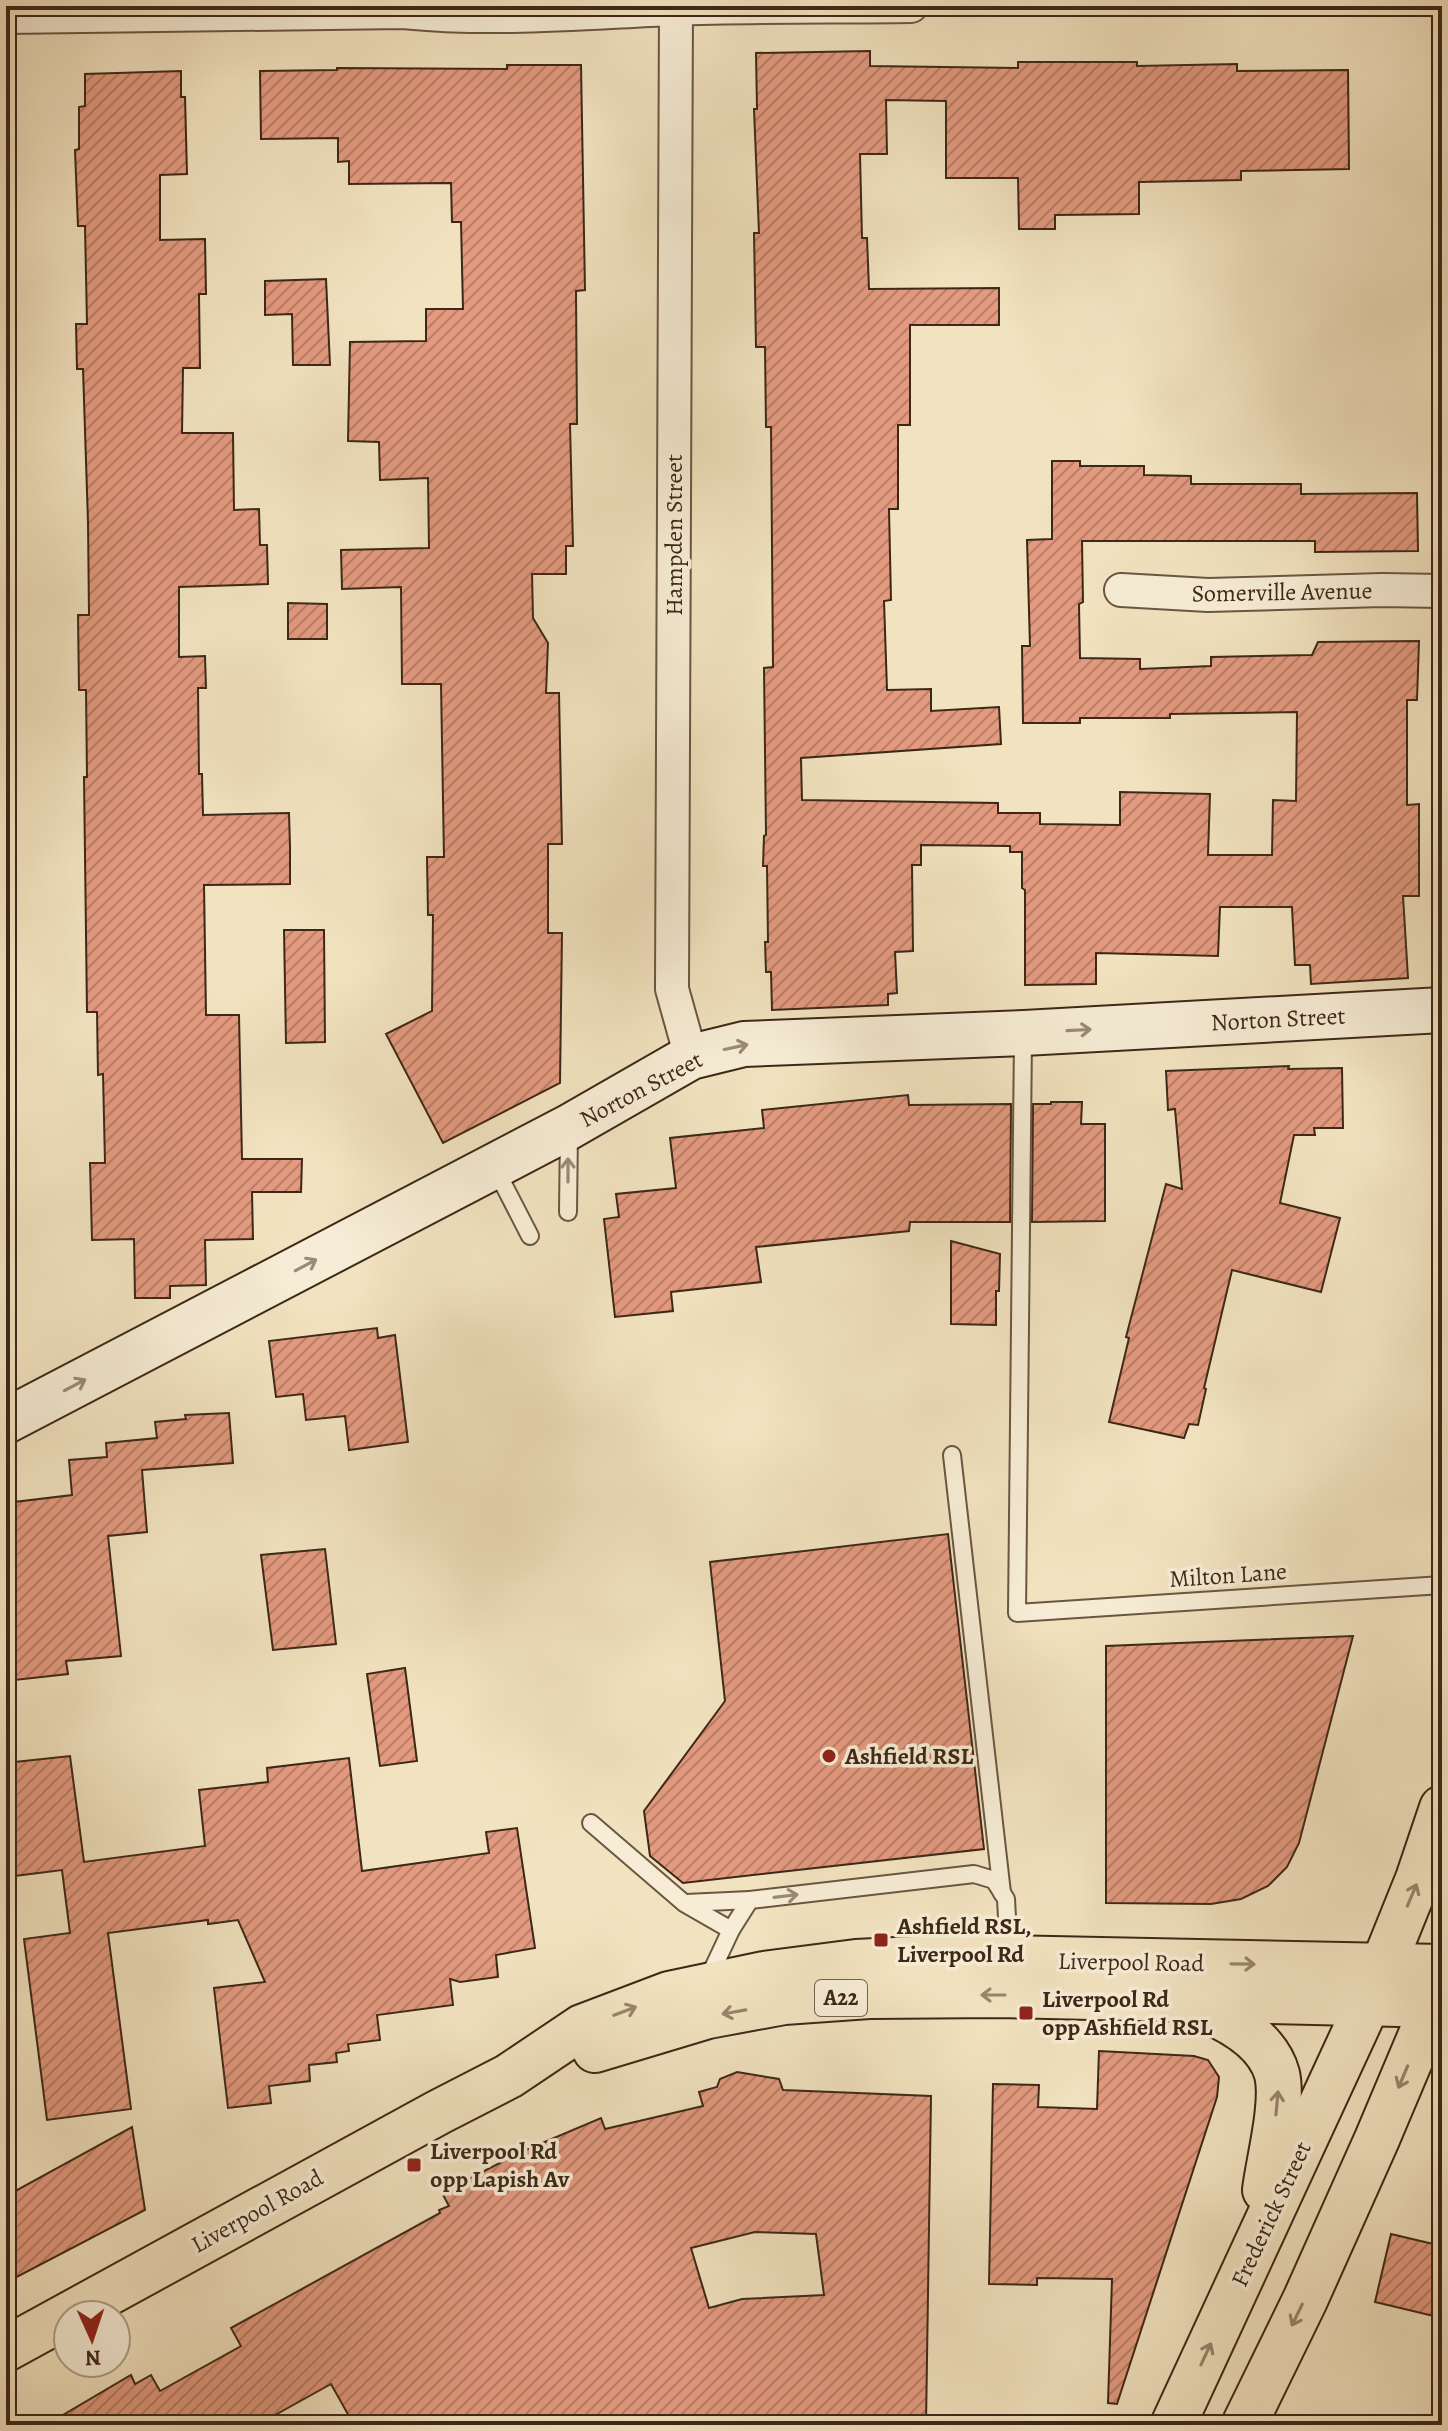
<svg xmlns="http://www.w3.org/2000/svg" width="1448" height="2431" font-family="Alegreya,serif">
	<defs>
		<pattern id="building-hatch" width="6" height="6" patternUnits="userSpaceOnUse" patternTransform="scale(2)"><rect width="6" height="6" fill="#e49a7f"/><path d="M-1 1l2-2M0 6l6-6M5 7l2-2" fill="none" stroke="#ba7e67"/></pattern>
	</defs>
	<rect width="100%" height="100%" fill="#f2e3c0"/>
	<filter id="stains"><feTurbulence type="fractalNoise" baseFrequency=".0025" numOctaves="4"/><feColorMatrix values="0 0 0 0 .2 0 0 0 0 .09 0 0 0 0 .02 0 0 0 .5 -.17"/></filter>
	<radialGradient id="worn" r=".72"><stop offset=".6" stop-color="#630" stop-opacity="0"/><stop offset="1" stop-color="#630" stop-opacity=".3"/></radialGradient>
	<g fill="url(#building-hatch)" stroke="#3d2717" stroke-width="2" fill-rule="evenodd">
		<path d="M 870,51 L 870,66 L 1018,68 L 1018,62 L 1137,62 L 1137,66 L 1237,64 L 1237,71 L 1348,70 L 1349,169 L 1241,171 L 1241,180 L 1139,182 L 1139,214 L 1055,215 L 1055,229 L 1019,229 L 1018,178 L 946,178 L 946,101 L 886,100 L 887,154 L 860,154 L 862,238 L 867,238 L 869,289 L 999,288 L 999,325 L 910,325 L 910,425 L 898,425 L 898,509 L 889,509 L 891,600 L 884,601 L 887,690 L 931,689 L 931,711 L 999,707 L 1001,744 L 801,758 L 802,800 L 998,803 L 998,813 L 1040,813 L 1040,824 L 1120,825 L 1120,792 L 1210,794 L 1208,855 L 1272,855 L 1273,800 L 1296,801 L 1297,712 L 1170,714 L 1170,718 L 1080,718 L 1080,723 L 1023,723 L 1022,646 L 1030,646 L 1027,540 L 1052,539 L 1052,461 L 1080,461 L 1080,466 L 1144,466 L 1144,475 L 1191,476 L 1191,484 L 1301,484 L 1301,494 L 1417,493 L 1418,551 L 1315,552 L 1315,541 L 1082,541 L 1083,602 L 1079,604 L 1080,658 L 1140,659 L 1140,669 L 1211,666 L 1211,657 L 1312,655 L 1318,642 L 1419,641 L 1417,700 L 1407,700 L 1407,805 L 1419,804 L 1419,896 L 1403,896 L 1408,978 L 1311,984 L 1310,965 L 1295,965 L 1292,907 L 1220,907 L 1218,956 L 1096,953 L 1096,984 L 1025,985 L 1025,890 L 1022,888 L 1022,852 L 1010,852 L 1010,846 L 921,845 L 921,865 L 912,865 L 913,951 L 895,952 L 897,993 L 888,994 L 888,1005 L 772,1010 L 771,972 L 766,972 L 765,942 L 768,942 L 767,866 L 763,866 L 764,836 L 766,835 L 764,668 L 773,667 L 771,427 L 766,427 L 765,347 L 756,347 L 754,233 L 759,233 L 754,109 L 757,109 L 756,53 Z"/>
		<path d="M 507,65 L 581,65 L 585,290 L 576,291 L 577,424 L 570,424 L 573,546 L 566,546 L 566,574 L 532,574 L 533,618 L 548,643 L 546,693 L 559,693 L 562,844 L 548,844 L 548,933 L 562,933 L 560,1083 L 443,1143 L 386,1034 L 432,1011 L 433,915 L 428,915 L 427,857 L 444,857 L 441,684 L 402,684 L 401,587 L 342,589 L 341,550 L 429,548 L 428,478 L 380,480 L 379,442 L 348,441 L 350,342 L 426,341 L 426,309 L 463,309 L 461,222 L 452,222 L 451,183 L 349,184 L 349,161 L 338,162 L 338,138 L 261,139 L 260,71 L 337,70 L 337,68 L 507,69 Z"/>
		<path d="M 181,71 L 181,97 L 185,97 L 187,174 L 160,175 L 160,240 L 205,239 L 206,294 L 199,294 L 200,368 L 183,368 L 182,433 L 233,433 L 234,510 L 259,509 L 260,545 L 267,545 L 268,584 L 179,587 L 179,657 L 205,656 L 206,688 L 198,688 L 199,774 L 202,774 L 203,815 L 289,813 L 290,847 L 290,884 L 204,885 L 206,1015 L 239,1015 L 242,1159 L 302,1159 L 301,1192 L 252,1192 L 253,1239 L 205,1240 L 206,1285 L 170,1286 L 170,1298 L 135,1298 L 134,1239 L 92,1240 L 90,1163 L 105,1163 L 103,1074 L 98,1075 L 97,1012 L 87,1012 L 84,777 L 87,777 L 86,690 L 79,690 L 78,615 L 89,615 L 88,522 L 83,369 L 77,369 L 76,324 L 87,324 L 85,226 L 78,226 L 75,150 L 79,149 L 79,107 L 85,106 L 85,74 Z"/>
		<path d="M 326,279 L 330,365 L 293,365 L 292,314 L 265,315 L 265,281 Z"/>
		<path d="M 288,603 L 327,604 L 327,639 L 288,639 Z"/>
		<path d="M 284,930 L 324,930 L 325,1042 L 286,1043 Z"/>
		<path d="M 1289,1066 L 1288,1069 L 1342,1068 L 1343,1128 L 1314,1128 L 1315,1135 L 1294,1135 L 1280,1203 L 1340,1218 L 1321,1292 L 1232,1270 L 1204,1388 L 1206,1389 L 1198,1425 L 1189,1424 L 1184,1438 L 1109,1422 L 1129,1338 L 1126,1337 L 1166,1184 L 1182,1189 L 1175,1109 L 1168,1110 L 1166,1071 Z"/>
		<path d="M 908,1095 L 909,1105 L 1011,1104 L 1010,1222 L 910,1222 L 909,1231 L 756,1247 L 761,1282 L 671,1292 L 673,1311 L 615,1317 L 604,1219 L 619,1217 L 616,1194 L 676,1188 L 670,1138 L 764,1128 L 762,1110 Z"/>
		<path d="M 1051,1102 L 1082,1102 L 1081,1124 L 1105,1124 L 1105,1221 L 1032,1222 L 1033,1104 L 1051,1104 Z"/>
		<path d="M 951,1241 L 1000,1254 L 999,1291 L 996,1291 L 996,1325 L 951,1324 Z"/>
		<path d="M 377,1328 L 378,1338 L 395,1335 L 408,1442 L 349,1450 L 345,1416 L 306,1420 L 303,1394 L 276,1397 L 269,1341 Z"/>
		<path d="M 229,1413 L 233,1463 L 142,1470 L 147,1532 L 108,1536 L 121,1656 L 66,1661 L 68,1674 L 6,1681 L 6,1503 L 72,1495 L 69,1460 L 107,1457 L 106,1443 L 157,1438 L 155,1422 L 186,1419 L 185,1415 Z"/>
		<path d="M 948,1534 L 984,1849 L 683,1883 L 650,1856 L 644,1811 L 725,1701 L 710,1562 Z"/>
		<path d="M 325,1549 L 336,1644 L 273,1650 L 261,1555 Z"/>
		<path d="M 1353,1636 L 1299,1843 L 1287,1867 L 1268,1886 L 1241,1899 L 1211,1904 L 1106,1903 L 1106,1646 Z"/>
		<path d="M 405,1668 L 417,1761 L 380,1766 L 367,1674 Z"/>
		<path d="M 70,1756 L 84,1862 L 205,1846 L 199,1790 L 268,1782 L 267,1768 L 349,1758 L 362,1871 L 489,1853 L 486,1832 L 517,1828 L 535,1948 L 496,1955 L 498,1977 L 460,1982 L 450,1979 L 453,2005 L 377,2015 L 380,2040 L 348,2044 L 349,2051 L 336,2053 L 337,2062 L 309,2065 L 310,2081 L 269,2086 L 271,2103 L 228,2108 L 214,1988 L 265,1982 L 238,1920 L 208,1924 L 208,1920 L 108,1933 L 131,2109 L 47,2120 L 24,1939 L 70,1933 L 62,1870 L 6,1877 L 6,1763 Z"/>
		<path d="M 1099,2051 L 1194,2056 L 1208,2060 L 1219,2077 L 1217,2097 L 1117,2404 L 1108,2403 L 1112,2279 L 1037,2278 L 1037,2285 L 989,2284 L 993,2084 L 1039,2085 L 1038,2107 L 1097,2109 Z"/>
		<path d="M 737,2072 L 779,2079 L 783,2090 L 931,2096 L 926,2425 L 870,2425 L 870,2419 L 810,2415 L 809,2421 L 779,2419 L 763,2425 L 354,2425 L 331,2384 L 257,2425 L 46,2425 L 131,2375 L 135,2384 L 151,2375 L 160,2391 L 241,2346 L 231,2328 L 440,2213 L 439,2210 L 449,2206 L 442,2193 L 521,2152 L 601,2118 L 605,2129 L 703,2106 L 699,2092 L 717,2087 L 720,2079 ZM 755,2232 L 816,2234 L 824,2295 L 742,2299 L 709,2308 L 691,2248 Z"/>
		<path d="M 132,2127 L 145,2210 L 11,2280 L 6,2239 L 6,2196 Z"/>
		<path d="M 1391,2234 L 1442,2246 L 1442,2318 L 1375,2302 Z"/>
	</g>
	<g fill="none" stroke-linecap="round" stroke-linejoin="round">
		<g stroke="#6a5641" stroke-width="20">
			<g id="lane">
				<path d="M 1023,1037 L 1017,1613 L 1442,1585"/>
				<path d="M 495,1168 L 530,1236"/>
				<path d="M 568,1212 L 569,1130"/>
				<path d="M 952,1455 L 1002,1893"/>
				<path d="M 591,1823 L 684,1903 L 731,1930"/>
				<path d="M 686,1903 L 750,1900"/>
				<path d="M 707,1981 L 731,1930 L 750,1900 L 974,1874 L 994,1880 L 1006,1899 L 1009,1955"/>
			</g>
		</g>
		<g stroke="#6a5641" stroke-width="36">
			<g id="street">
				<path d="M 676,9 L 672,989 L 691,1057"/>
				<path d="M 6,17 L 403,12 C 493,21 582,13 672,9 C 752,6 832,7 911,6"/>
				<path d="M 1121,590 L 1208,595 L 1382,590 L 1442,591"/>
			</g>
		</g>
		<g stroke="#3d2717" stroke-width="48">
			<path id="secondary" d="M 6,1421 L 569,1127 L 691,1057 L 744,1044 L 1024,1033 L 1442,1010"/>
		</g>
		<g stroke="#3d2717" stroke-width="48">
			<g id="primary">
				<path d="M 1183,2001 C 1217,2013 1266,2034 1277,2074 C 1284,2103 1269,2159 1265,2190"/>
				<path d="M 1173,2425 L 1368,2003 L 1418,1879 L 1442,1808"/>
				<path d="M 1244,2425 L 1305,2300 L 1377,2139 L 1442,1985"/>
			</g>
		</g>
		<g stroke="#3d2717" stroke-width="48">
			<g id="highway">
				<path d="M 595,2050 L 708,2016 L 784,2002 L 869,1996 L 1001,1995 L 1442,2005"/>
				<path d="M 6,2349 L 439,2112 L 509,2076 L 582,2027 L 669,1994 L 764,1974 L 856,1962 L 955,1957 L 1442,1967"/>
			</g>
		</g>
		<use href="#lane" stroke="#f7edd6" stroke-width="16"/>
		<use href="#street" stroke="#f7edd6" stroke-width="32"/>
		<use href="#secondary" stroke="#f7edd6" stroke-width="44"/>
		<use href="#primary" stroke="#f2e3c0" stroke-width="44"/>
		<use href="#highway" stroke="#f2e3c0" stroke-width="44"/>
	</g>
	<defs><path id="oneway-shaft" d="M-6 0H5M1.5-3L5.5 0L1.5 3" fill="none" stroke-width="1.6" stroke-linecap="round" stroke-linejoin="round" transform="scale(2)"/></defs>
	<g stroke="#9a8a76">
		<use href="#oneway-shaft" transform="translate(1079 1030) rotate(-3)"/>
		<use href="#oneway-shaft" transform="translate(736 1047) rotate(-12)"/>
		<use href="#oneway-shaft" transform="translate(568 1170) rotate(-90)"/>
		<use href="#oneway-shaft" transform="translate(306 1265) rotate(-28)"/>
		<use href="#oneway-shaft" transform="translate(75 1385) rotate(-28)"/>
		<use href="#oneway-shaft" transform="translate(786 1896) rotate(-7)"/>
	</g>
	<g stroke="#98856c">
		<use href="#oneway-shaft" transform="translate(1412 1895) rotate(-67)"/>
		<use href="#oneway-shaft" transform="translate(1243 1964) rotate(1)"/>
		<use href="#oneway-shaft" transform="translate(993 1995) rotate(180)"/>
		<use href="#oneway-shaft" transform="translate(625 2011) rotate(-21)"/>
		<use href="#oneway-shaft" transform="translate(734 2012) rotate(170)"/>
		<use href="#oneway-shaft" transform="translate(1403 2077) rotate(113)"/>
		<use href="#oneway-shaft" transform="translate(1277 2103) rotate(-85)"/>
		<use href="#oneway-shaft" transform="translate(1297 2315) rotate(116)"/>
		<use href="#oneway-shaft" transform="translate(1206 2354) rotate(-65)"/>
	</g>
	<g fill="#8f2418" stroke="#f7edd6" stroke-width="3">
		<circle cx="829" cy="1756" r="8"/>
		<rect x="873" y="1932" width="16" height="16" rx="4"/>
		<rect x="1018" y="2005" width="16" height="16" rx="4"/>
		<rect x="406" y="2157" width="16" height="16" rx="4"/>
	</g>
	<g text-anchor="middle" dominant-baseline="central" stroke-width="7" stroke-linejoin="round" paint-order="stroke">
		<rect fill="#f7edd6" stroke="#756250" stroke-width="2" x="815" y="1980" width="52" height="36" rx="6"/>
		<g font-size="22" font-weight="bold" fill="#3d2717">
			<text x="841" y="1998">A22</text>
		</g>
		<g font-size="24" fill="#3d2717" stroke="#f7edd6">
			<text transform="translate(674 535) rotate(-90)">Hampden Street</text>
			<text transform="translate(1282 592) rotate(-1)">Somerville Avenue</text>
			<text transform="translate(1278 1019) rotate(-3)">Norton Street</text>
			<text transform="translate(641 1089) rotate(-28)">Norton Street</text>
			<text transform="translate(1228 1575) rotate(-4)">Milton Lane</text>
			<text transform="translate(1131 1962) rotate(1)">Liverpool Road</text>
			<text transform="translate(257 2211) rotate(-29)">Liverpool Road</text>
			<text transform="translate(1271 2214) rotate(-65)">Frederick Street</text>
		</g>
		<g font-size="24" font-weight="bold" fill="#3d2717" stroke="#f7edd6" text-anchor="start">
			<text x="845" y="1756">Ashfield RSL</text>
			<text x="897" y="1926">Ashfield RSL,<tspan x="897" dy="28">Liverpool Rd</tspan></text>
			<text x="1042" y="1999">Liverpool Rd<tspan x="1042" dy="28">opp Ashfield RSL</tspan></text>
			<text x="430" y="2151">Liverpool Rd<tspan x="430" dy="28">opp Lapish Av</tspan></text>
		</g>
	</g>
	<rect width="1448" height="2431" fill="none" stroke="#f2e3c0" stroke-width="32"/>
	<rect x="8" y="8" width="1432" height="2415" fill="none" stroke="#3d2717" stroke-width="4"/>
	<rect x="16" y="16" width="1416" height="2399" fill="none" stroke="#3d2717" stroke-width="2"/>
	<g transform="translate(92 2339) rotate(177)"><circle r="38" fill="#f7edd6" stroke="#ad9e8a" stroke-width="2"/>
	<path d="M0-6L14 30L0 20L-14 30Z" fill="#8f2418"/>
	<text y="-12" font-size="22" font-weight="bold" text-anchor="middle" fill="#3d2717">N</text>
	</g>
	<rect width="100%" height="100%" filter="url(#stains)"/>
	<rect width="100%" height="100%" fill="url(#worn)"/>
</svg>
